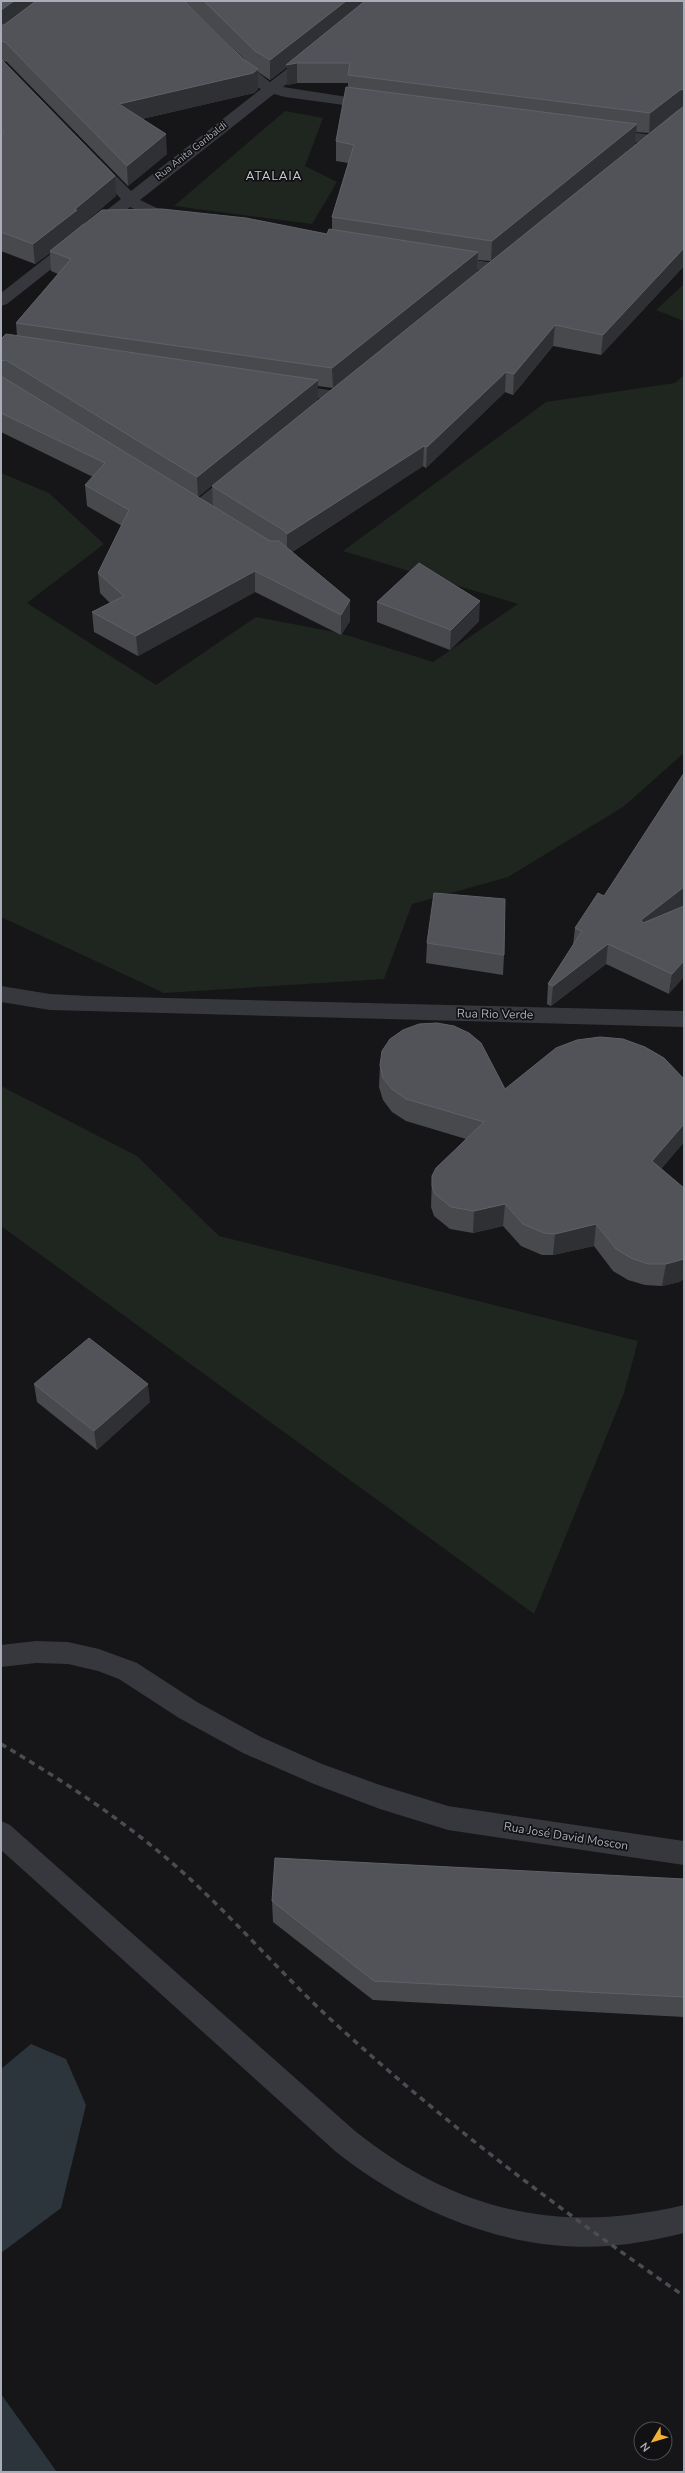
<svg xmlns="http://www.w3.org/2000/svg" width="685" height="2473" font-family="'Nunito Sans',sans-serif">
	<rect width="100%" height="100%" fill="#161618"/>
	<g fill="#1e261f">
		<path d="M 285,111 L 323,118 L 305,166 L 337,182 L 312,224 L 174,206 Z"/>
		<path d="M 684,284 L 684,321 L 656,310 Z"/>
		<path d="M 684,375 L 684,753 L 623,807 L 508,877 L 412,904 L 384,979 L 164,993 L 1,917 L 1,473 L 49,493 L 104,544 L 27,603 L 156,685 L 256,617 L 340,633 L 433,662 L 518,604 L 343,551 L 546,402 L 675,383 Z"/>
		<path d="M 1,1086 L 137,1156 L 219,1236 L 638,1341 L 624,1393 L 534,1614 L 1,1226 Z"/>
	</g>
	<g fill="#2c353c">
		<path d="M 31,2044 L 66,2059 L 86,2105 L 61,2208 L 1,2253 L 1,2069 Z"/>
		<path d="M 1,2394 L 57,2472 L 1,2472 Z"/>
	</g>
	<path fill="#161618" d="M 1,2392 L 3,2393 L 59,2472 L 57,2472 Z"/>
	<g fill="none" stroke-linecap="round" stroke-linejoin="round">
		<g fill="#37383d" fill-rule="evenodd">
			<path d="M 310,54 L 315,55 L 317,58 L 315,61 L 283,87 L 373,101 L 378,102 L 380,105 L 378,108 L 373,109 L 285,97 L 274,94 L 140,200 L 176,217 L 178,220 L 176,223 L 164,223 L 130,207 L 7,304 L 1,306 L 1,293 L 121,199 L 89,165 L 86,162 L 89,159 L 99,159 L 131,191 L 261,89 L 255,86 L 231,65 L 229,62 L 231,59 L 241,59 L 270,82 L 305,55 Z"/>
			<path d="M 607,129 L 652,135 L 660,140 L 652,145 L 602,137 L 599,134 Z"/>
			<path d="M 448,256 L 494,263 L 502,268 L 494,273 L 442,264 L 440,261 L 442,258 Z"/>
			<path d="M 288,384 L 336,391 L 342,392 L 344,396 L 342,400 L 336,401 L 282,393 L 280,389 L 282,385 Z"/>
			<path d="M 236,472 L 242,473 L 245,477 L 242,481 L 204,512 L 192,512 L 189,508 L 192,504 L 230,473 Z"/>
			<path d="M 1,986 L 50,994 L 88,996 L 684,1011 L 684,1027 L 50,1010 L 1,1002 Z"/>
			<path d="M 36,1641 L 68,1642 L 99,1649 L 137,1663 L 197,1702 L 261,1737 L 322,1764 L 380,1785 L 448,1806 L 684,1841 L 684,1865 L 448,1830 L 380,1809 L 314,1784 L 243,1753 L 179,1718 L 119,1679 L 98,1671 L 68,1664 L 36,1663 L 1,1667 L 1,1645 Z"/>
			<path d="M 1,1821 L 10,1825 L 355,2131 C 455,2211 559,2235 684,2205 L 684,2233 C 659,2239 635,2244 609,2246 C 510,2253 411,2212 335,2151 L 1,1850 Z"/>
		</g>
		<path stroke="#4a4c52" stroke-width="3.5" stroke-dasharray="6 5" stroke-linecap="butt" d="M 1,1744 C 67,1783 131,1825 188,1877 C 240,1925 286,1979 339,2027 C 447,2125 564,2213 684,2296"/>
	</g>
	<g fill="#47494d" fill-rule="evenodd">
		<path d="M 1,1 L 243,59 L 246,61 L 184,1 L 684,1 L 684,266 L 601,355 L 553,346 L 513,395 L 505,392 L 426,468 L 423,466 L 292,552 L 350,621 L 341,635 L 255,592 L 138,656 L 94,632 L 92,612 L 110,603 L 100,593 L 98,573 L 122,526 L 87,506 L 85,485 L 93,477 L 1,432 L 1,339 L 17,336 L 16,323 L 58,274 L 51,271 L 50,253 L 35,264 L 1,251 ZM 3,61 L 7,62 L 128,186 L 167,154 L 142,119 L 254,93 L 258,89 L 258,72 L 270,80 L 287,67 L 287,85 L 297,83 L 348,83 L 348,87 L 336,141 L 336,161 L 348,163 L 332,217 L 332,230 L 327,234 L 83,224 L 116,196 ZM 679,109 L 212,486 L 213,506 L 198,497 L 318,400 L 318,386 L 333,388 L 477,272 L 478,260 L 491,261 L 635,144 L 636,132 L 649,133 Z"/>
		<path d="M 377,602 L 479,621 L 450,650 L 377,622 Z"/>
		<path d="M 604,896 L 680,908 L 684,906 L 669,994 L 606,964 L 551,1006 L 547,1004 L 548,984 L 573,945 L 575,928 Z"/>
		<path d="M 427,943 L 504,955 L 503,975 L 426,963 Z"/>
		<path d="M 380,1065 L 505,1089 L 684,1142 L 661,1169 L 684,1188 L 684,1279 L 679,1282 L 662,1286 L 645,1285 L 628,1280 L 613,1271 L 594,1246 L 553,1255 L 542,1255 L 521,1246 L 503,1226 L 473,1233 L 450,1229 L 434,1216 L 431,1207 L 432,1176 L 466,1139 L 406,1121 L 392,1112 L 383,1100 L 379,1087 Z"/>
		<path d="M 34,1384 L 150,1402 L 97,1450 L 37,1402 Z"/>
		<path d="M 684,1879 L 684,2017 L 373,2000 L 273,1922 L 272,1901 Z"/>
	</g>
	<g fill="#2f3033">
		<path d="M 14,1 L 45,1 L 1,31 L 1,10 Z"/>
		<path d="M 346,1 L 371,1 L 297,63 L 297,83 L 287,85 L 287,67 L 270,80 L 270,60 Z"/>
		<path d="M 258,69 L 258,89 L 254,93 L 120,124 L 119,104 Z"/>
		<path d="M 684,89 L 684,108 L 678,110 L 649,133 L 650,113 L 680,90 Z"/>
		<path d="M 637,124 L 635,144 L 491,261 L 492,241 Z"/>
		<path d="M 166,134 L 167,154 L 128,186 L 127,166 Z"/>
		<path d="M 115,176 L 116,196 L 78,228 L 50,251 L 50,253 L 35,264 L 33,244 Z"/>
		<path d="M 684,248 L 684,266 L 601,355 L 603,335 Z"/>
		<path d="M 478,252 L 477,272 L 333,388 L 332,368 Z"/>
		<path d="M 555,325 L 553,346 L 513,395 L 514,374 Z"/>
		<path d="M 506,372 L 505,392 L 426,468 L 427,447 Z"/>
		<path d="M 318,380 L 318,400 L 198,497 L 197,477 Z"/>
		<path d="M 424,446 L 423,466 L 287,555 L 287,534 Z"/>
		<path d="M 255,571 L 255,592 L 138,656 L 136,636 Z"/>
		<path d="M 350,600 L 350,621 L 341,635 L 341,615 Z"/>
		<path d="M 480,601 L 479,621 L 450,650 L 451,630 Z"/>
		<path d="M 684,887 L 684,905 L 638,940 L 641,920 Z"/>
		<path d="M 608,944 L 606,964 L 551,1006 L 553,986 Z"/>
		<path d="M 684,961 L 684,977 L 669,994 L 672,974 Z"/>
		<path d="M 684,1124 L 684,1142 L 649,1183 L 652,1161 Z"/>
		<path d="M 505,1204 L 503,1226 L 473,1233 L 474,1211 Z"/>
		<path d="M 596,1224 L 594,1246 L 553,1255 L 555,1234 Z"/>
		<path d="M 684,1259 L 684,1279 L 679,1282 L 662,1286 L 666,1264 Z"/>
		<path d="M 148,1384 L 150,1402 L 97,1450 L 94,1431 Z"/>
	</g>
	<g fill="#525359" stroke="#5f6168">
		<path d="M 1,1 L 14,1 L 1,10 Z"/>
		<path d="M 36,1 L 184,1 L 243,59 L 258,69 L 253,73 L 119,104 L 166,134 L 127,166 L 5,42 L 1,41 L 1,25 L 4,25 Z"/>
		<path d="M 204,1 L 346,1 L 270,60 L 255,51 Z"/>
		<path d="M 365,1 L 684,1 L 684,89 L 680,90 L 650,113 L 348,75 L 350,63 L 297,63 L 286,65 Z"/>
		<path d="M 1,59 L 115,176 L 74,210 L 77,210 L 33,244 L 1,232 L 1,135 L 5,133 L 1,130 Z"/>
		<path d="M 346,87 L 637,124 L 492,241 L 332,217 L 354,145 L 336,141 Z"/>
		<path d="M 684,106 L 684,248 L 603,335 L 555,325 L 514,374 L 506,372 L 427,447 L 424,446 L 287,534 L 283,530 L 212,486 Z"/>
		<path d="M 162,209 L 246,218 L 327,234 L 329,229 L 478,252 L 332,368 L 16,323 L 71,259 L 50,251 L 102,210 Z"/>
		<path d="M 6,334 L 318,380 L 197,477 L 6,360 L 1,361 L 1,339 Z"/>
		<path d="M 1,376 L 270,541 L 279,541 L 350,600 L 341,615 L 255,571 L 136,636 L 92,612 L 124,596 L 98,573 L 129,510 L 85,485 L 105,463 L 1,413 Z"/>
		<path d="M 419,563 L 480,601 L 451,630 L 377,602 Z"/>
		<path d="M 684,773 L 684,887 L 641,920 L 643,923 L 684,906 L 684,961 L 672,974 L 608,944 L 553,986 L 548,984 L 582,931 L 575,928 L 598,893 L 604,896 Z"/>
		<path d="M 434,893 L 505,899 L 504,955 L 427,943 Z"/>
		<path d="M 437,1023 L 454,1026 L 469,1033 L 481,1043 L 505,1089 L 556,1048 L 577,1040 L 600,1037 L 623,1039 L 645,1047 L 664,1058 L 684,1079 L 684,1124 L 652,1161 L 684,1188 L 684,1259 L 666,1264 L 648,1264 L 631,1258 L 616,1249 L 596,1224 L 555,1234 L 544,1233 L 523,1224 L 505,1204 L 474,1211 L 451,1207 L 435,1194 L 432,1186 L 432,1176 L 436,1168 L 484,1122 L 406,1099 L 392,1089 L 383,1078 L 380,1065 L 382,1051 L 390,1039 L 403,1030 L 419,1024 Z"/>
		<path d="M 89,1338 L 148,1384 L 94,1431 L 34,1384 Z"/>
		<path d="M 275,1858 L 684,1879 L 684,1997 L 374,1981 L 272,1901 Z"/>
	</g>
	<g text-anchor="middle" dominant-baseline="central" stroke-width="3.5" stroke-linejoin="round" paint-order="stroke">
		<g font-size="10" fill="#a8adb8" stroke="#111113">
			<text transform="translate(191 151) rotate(-38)">Rua Anita Garibaldi</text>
		</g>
		<g font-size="12" letter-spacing="1" fill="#c9ccd4" stroke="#111113">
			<text x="274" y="176">ATALAIA</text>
		</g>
		<g font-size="12" fill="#a8adb8" stroke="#111113">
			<text transform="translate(495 1014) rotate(1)">Rua Rio Verde</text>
			<text transform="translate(566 1836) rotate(9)">Rua José David Moscon</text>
		</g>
	</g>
	<rect width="685" height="2473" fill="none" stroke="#a8adb8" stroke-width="4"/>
	<g transform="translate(653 2441) rotate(232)"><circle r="19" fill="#111113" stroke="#4d4f55"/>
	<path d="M0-3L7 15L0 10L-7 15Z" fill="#f2b134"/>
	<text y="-6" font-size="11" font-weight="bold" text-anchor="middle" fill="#a8adb8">N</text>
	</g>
</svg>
